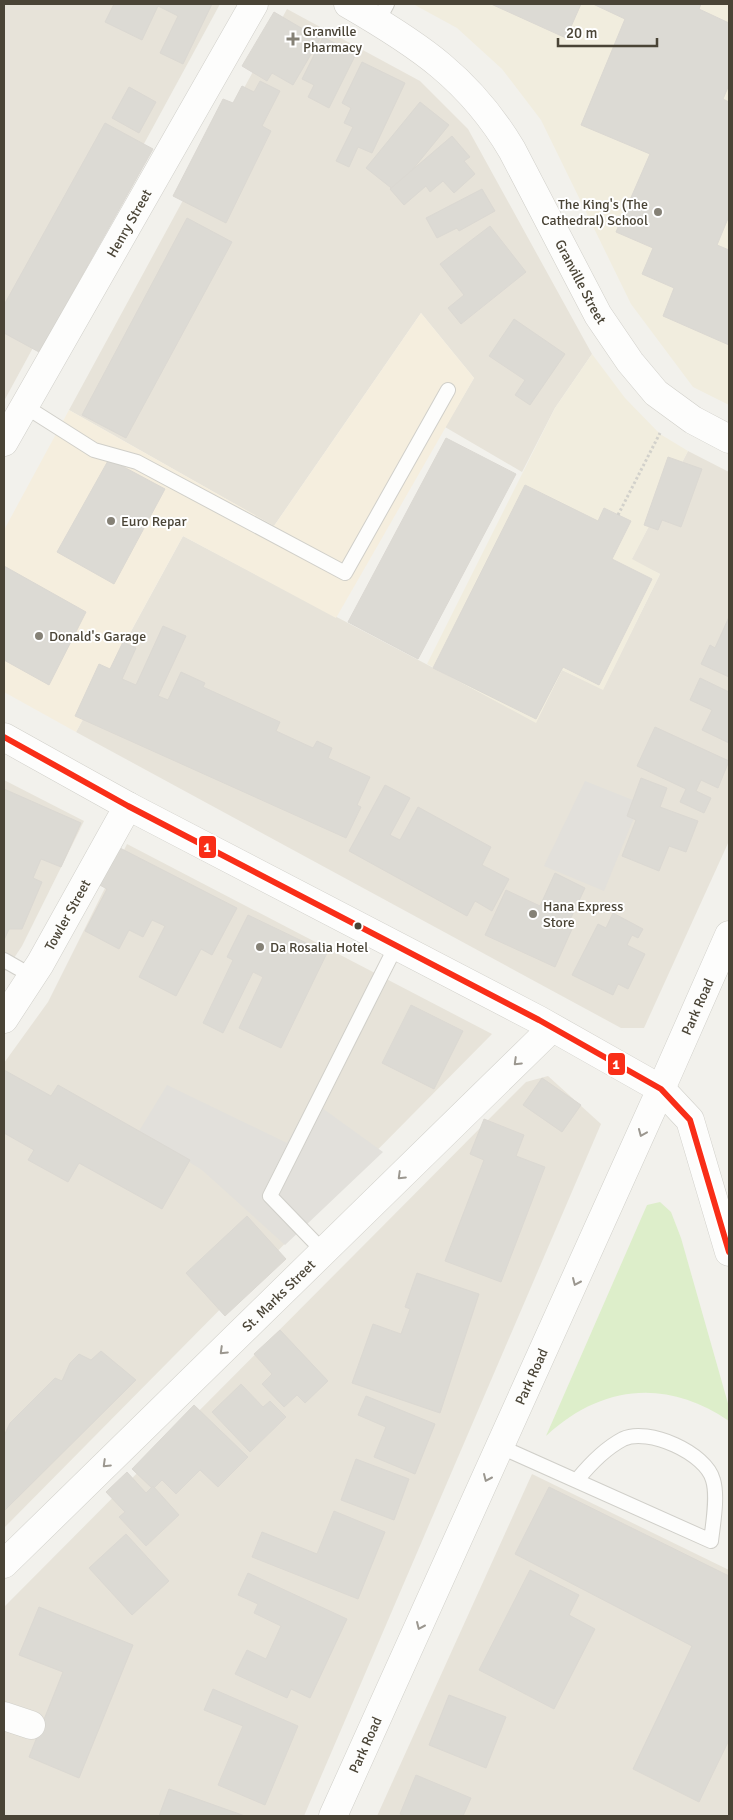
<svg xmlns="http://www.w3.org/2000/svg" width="733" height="1820" font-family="Signika,sans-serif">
	<rect width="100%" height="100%" fill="#f2f1ec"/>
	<g fill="#e7e3d9">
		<path d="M 4,4 L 220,4 L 4,401 Z"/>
		<path d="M 287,9 L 420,81 L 468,129 L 592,354 L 555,408 L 522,472 L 445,427 L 474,378 L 421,313 L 274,526 L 69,410 Z"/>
		<path d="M 688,451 L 729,472 L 729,841 L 644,1028 L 621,1028 L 76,732 L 183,536 L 536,722 L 562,670 L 603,689 L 660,574 L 631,560 Z"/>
		<path d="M 4,780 L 84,821 L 22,946 L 4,973 Z"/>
		<path d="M 127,844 L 492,1034 L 4,1528 L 4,1063 L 48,1002 Z"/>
		<path d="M 548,1076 L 601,1124 L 304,1816 L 4,1816 L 4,1607 L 526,1082 Z"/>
		<path d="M 532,1474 L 729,1570 L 728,1816 L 377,1816 Z"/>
	</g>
	<path fill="#f5eede" d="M 421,313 L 474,378 L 336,618 L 183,536 L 76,732 L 4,692 L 4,530 L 69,410 L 274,526 Z"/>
	<g fill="#f1edde">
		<path d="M 413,4 L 729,4 L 729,405 L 693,387 L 631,304 L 541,120 L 502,69 L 457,28 Z"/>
		<path d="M 592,354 L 625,398 L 660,434 L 688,451 L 632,559 L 660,574 L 603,690 L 562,670 L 536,723 L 427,664 L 555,408 Z"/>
	</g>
	<path fill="#ddeeca" d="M 660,1202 L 671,1212 L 681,1238 L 729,1407 L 729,1421 C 666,1378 601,1385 546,1436 L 647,1205 Z"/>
	<g fill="#e2e0db">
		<path d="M 585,781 L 640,803 L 604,891 L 544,866 Z"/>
		<path d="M 167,1085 L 287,1143 L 311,1100 L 383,1152 L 285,1245 L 202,1170 L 139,1131 Z"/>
	</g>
	<g fill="#dcdad4" stroke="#dbd8d2">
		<path d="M 114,4 L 212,4 L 183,64 L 160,53 L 178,16 L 158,6 L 142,40 L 105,22 Z"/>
		<path d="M 491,4 L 581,4 L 566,38 Z"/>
		<path d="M 593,4 L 701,4 L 699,9 L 729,23 L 729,85 L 723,99 L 729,102 L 729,216 L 717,245 L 729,250 L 729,345 L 663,316 L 674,288 L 642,274 L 653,248 L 616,232 L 650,154 L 581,125 L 625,19 Z"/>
		<path d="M 274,12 L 320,39 L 293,85 L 272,73 L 267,81 L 242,66 Z"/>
		<path d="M 323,37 L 356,54 L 329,108 L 308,97 L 314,85 L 302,79 Z"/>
		<path d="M 362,62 L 405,83 L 372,153 L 358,147 L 349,167 L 336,161 L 353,127 L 344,123 L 351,108 L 342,103 Z"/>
		<path d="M 260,81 L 280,91 L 262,126 L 271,131 L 226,223 L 173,196 L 223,99 L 233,103 L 242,86 L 254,92 Z"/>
		<path d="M 129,87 L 156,102 L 139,133 L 112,118 Z"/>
		<path d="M 420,102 L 449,125 L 395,191 L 366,168 Z"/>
		<path d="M 105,123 L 153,149 L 39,352 L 4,333 L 4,305 Z"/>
		<path d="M 452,136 L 470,157 L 464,161 L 475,174 L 454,193 L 443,181 L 430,192 L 426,186 L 404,205 L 390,189 Z"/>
		<path d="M 482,189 L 495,211 L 459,231 L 457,228 L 437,238 L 426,218 Z"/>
		<path d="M 187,218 L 232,242 L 126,438 L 82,415 Z"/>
		<path d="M 490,226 L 526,272 L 461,324 L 448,308 L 464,295 L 440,264 Z"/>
		<path d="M 514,319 L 565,354 L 530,405 L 515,395 L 525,380 L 489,356 Z"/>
		<path d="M 446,438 L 516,474 L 418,659 L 348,622 Z"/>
		<path d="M 668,457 L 702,469 L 681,527 L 662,520 L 658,530 L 644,525 Z"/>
		<path d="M 109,459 L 165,489 L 114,584 L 57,552 Z"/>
		<path d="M 525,485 L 598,521 L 604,508 L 631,521 L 612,559 L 652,579 L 599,685 L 563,667 L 536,719 L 433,668 Z"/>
		<path d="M 4,566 L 86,612 L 49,685 L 4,660 Z"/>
		<path d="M 729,617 L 729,677 L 701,664 L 710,645 L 715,648 Z"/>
		<path d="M 163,626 L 186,636 L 158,696 L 168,700 L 181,672 L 205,683 L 203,687 L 280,722 L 276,731 L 313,748 L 317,741 L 332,748 L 328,758 L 370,777 L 357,805 L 361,807 L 346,838 L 75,716 L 99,664 L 110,669 L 123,642 L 136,648 L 122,679 L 136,685 Z"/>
		<path d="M 700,678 L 729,692 L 729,743 L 702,730 L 712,710 L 690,700 Z"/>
		<path d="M 655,727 L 729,761 L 718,788 L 701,780 L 696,791 L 711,798 L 704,813 L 680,802 L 686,789 L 637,766 Z"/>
		<path d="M 641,778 L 667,788 L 660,807 L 698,821 L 686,852 L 669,846 L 659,871 L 622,856 L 636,820 L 627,816 Z"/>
		<path d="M 385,785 L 410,798 L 390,835 L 400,840 L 418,807 L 491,847 L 482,865 L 509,879 L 492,911 L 475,901 L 467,916 L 349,851 Z"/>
		<path d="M 4,789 L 81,823 L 61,867 L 41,859 L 33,878 L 42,882 L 22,929 L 9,929 L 4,940 Z"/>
		<path d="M 118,847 L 237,908 L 212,955 L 201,949 L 176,996 L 139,977 L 165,926 L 152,920 L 143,937 L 129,930 L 119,949 L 85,931 L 107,889 L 98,884 Z"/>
		<path d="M 555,873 L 585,888 L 569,922 L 572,929 L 555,967 L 485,935 L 506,890 L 540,906 Z"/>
		<path d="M 613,913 L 643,929 L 638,938 L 632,935 L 627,945 L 645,954 L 628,989 L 618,984 L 613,995 L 572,975 L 598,924 L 606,928 Z"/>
		<path d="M 248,915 L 327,953 L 281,1048 L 239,1028 L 263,977 L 253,972 L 223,1033 L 203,1023 L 233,960 L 227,957 Z"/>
		<path d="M 411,1005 L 463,1031 L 434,1089 L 382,1063 Z"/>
		<path d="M 4,1070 L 51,1096 L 58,1085 L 190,1160 L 162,1209 L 79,1163 L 68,1182 L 28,1160 L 34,1150 L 4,1133 Z"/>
		<path d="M 542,1078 L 581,1105 L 562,1132 L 523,1105 Z"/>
		<path d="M 484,1119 L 524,1135 L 516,1156 L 545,1167 L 501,1282 L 445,1261 L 484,1160 L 470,1154 Z"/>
		<path d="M 247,1216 L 286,1259 L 225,1316 L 186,1273 Z"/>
		<path d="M 417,1273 L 479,1294 L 440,1413 L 352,1383 L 373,1324 L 401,1334 L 410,1309 L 405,1307 Z"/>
		<path d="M 280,1330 L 328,1381 L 305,1403 L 297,1395 L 284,1407 L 262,1384 L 272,1374 L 254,1354 Z"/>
		<path d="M 101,1351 L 136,1380 L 4,1511 L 4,1436 L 10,1423 L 55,1378 L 62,1381 L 70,1363 L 79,1354 L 91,1360 Z"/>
		<path d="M 241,1384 L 263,1407 L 270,1401 L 286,1417 L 250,1452 L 212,1412 Z"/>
		<path d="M 366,1396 L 435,1424 L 415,1474 L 374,1457 L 386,1427 L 358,1415 Z"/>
		<path d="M 194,1405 L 248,1457 L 218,1487 L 200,1470 L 176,1494 L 162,1480 L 153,1489 L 132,1469 Z"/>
		<path d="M 356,1459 L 409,1479 L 394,1520 L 341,1500 Z"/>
		<path d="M 127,1472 L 146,1493 L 153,1486 L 179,1515 L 146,1546 L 119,1517 L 125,1512 L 106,1492 Z"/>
		<path d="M 549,1487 L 729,1576 L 729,1740 L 699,1802 L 633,1769 L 692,1646 L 515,1554 Z"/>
		<path d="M 334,1511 L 385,1532 L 358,1599 L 252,1557 L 262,1532 L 317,1554 Z"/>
		<path d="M 126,1534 L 169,1581 L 132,1615 L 89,1568 Z"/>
		<path d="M 530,1570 L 579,1595 L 569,1615 L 595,1629 L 554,1709 L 479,1670 Z"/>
		<path d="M 248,1573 L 347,1619 L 310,1698 L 291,1689 L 287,1698 L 235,1674 L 247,1650 L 266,1659 L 281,1626 L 254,1613 L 258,1604 L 238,1595 Z"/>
		<path d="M 39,1607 L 133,1645 L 79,1778 L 29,1757 L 63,1672 L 19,1655 Z"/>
		<path d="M 213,1689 L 298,1726 L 265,1805 L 218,1785 L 243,1726 L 204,1710 Z"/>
		<path d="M 449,1695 L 506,1717 L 486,1768 L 429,1745 Z"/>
		<path d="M 416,1775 L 471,1798 L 463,1816 L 406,1816 L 400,1814 Z"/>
		<path d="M 169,1789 L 245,1816 L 159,1816 Z"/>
	</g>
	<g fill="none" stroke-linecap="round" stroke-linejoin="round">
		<g stroke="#d0cfc9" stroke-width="16">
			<g id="service">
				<path d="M 378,21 L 387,4"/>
				<path d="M 23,405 L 94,450 L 137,462 L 345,573 L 448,390"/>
				<path d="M 4,960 L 32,976"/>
				<path d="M 324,1252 L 270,1196 L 396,946"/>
				<path d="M 501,1447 L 711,1541 C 713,1524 718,1496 713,1480 C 706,1453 648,1427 623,1439 C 604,1449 590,1464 577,1480"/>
			</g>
		</g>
		<g stroke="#d0cfc9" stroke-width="29">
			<g id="minor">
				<path id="s1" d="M 348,4 C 419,45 470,79 512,150 L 598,315 L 630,362 L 656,393 L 693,420 L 729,439"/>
				<path id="s2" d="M 4,442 L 254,4"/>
				<path id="s3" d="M 4,1019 L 40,964 L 128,806"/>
				<path id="s4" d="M 4,1564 L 552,1028"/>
				<path d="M 4,1716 L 31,1725"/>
				<path id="s5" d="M 333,1816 L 661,1089"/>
			</g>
		</g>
		<g stroke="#d0cfc9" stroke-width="29">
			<g id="tertiary">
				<path d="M 4,737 L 128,806 L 539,1020 L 661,1089 L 690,1120 L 729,1252"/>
				<path id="s6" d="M 661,1089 L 729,935"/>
			</g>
		</g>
		<path stroke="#d2d1cb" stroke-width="3" stroke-dasharray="2.5 2.5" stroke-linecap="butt" d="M 618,515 L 660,433"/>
		<use href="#service" stroke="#fdfdfc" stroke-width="14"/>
		<use href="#minor" stroke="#fdfdfc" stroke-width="28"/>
		<use href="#tertiary" stroke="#fdfdfc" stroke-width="28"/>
		<g stroke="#fff" stroke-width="10">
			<path id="bus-1" d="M 4,737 L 128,806 L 539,1020 L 661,1089 L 690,1120 L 729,1252"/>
		</g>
		<use href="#bus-1" stroke="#f92e18" stroke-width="6"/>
	</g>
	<defs><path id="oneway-chevron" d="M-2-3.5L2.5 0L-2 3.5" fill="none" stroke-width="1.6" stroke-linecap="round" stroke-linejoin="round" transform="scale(1.25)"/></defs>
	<g stroke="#9b978f">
		<use href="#oneway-chevron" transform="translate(517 1062) rotate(136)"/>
		<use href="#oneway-chevron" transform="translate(642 1133) rotate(113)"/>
		<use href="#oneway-chevron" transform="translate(401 1176) rotate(136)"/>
		<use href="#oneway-chevron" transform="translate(576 1282) rotate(114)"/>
		<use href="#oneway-chevron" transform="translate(223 1351) rotate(136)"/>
		<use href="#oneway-chevron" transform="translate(106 1464) rotate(136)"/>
		<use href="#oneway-chevron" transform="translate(487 1478) rotate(114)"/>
		<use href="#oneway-chevron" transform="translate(420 1626) rotate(114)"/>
	</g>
	<g fill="#858176" stroke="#fff" stroke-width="2">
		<path d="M290.5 31.5h5v5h5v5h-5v5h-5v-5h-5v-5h5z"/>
		<circle cx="658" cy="212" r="5"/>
		<circle cx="111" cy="521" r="5"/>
		<circle cx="39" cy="636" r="5"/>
		<circle cx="533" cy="914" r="5"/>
		<circle cx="260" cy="947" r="5"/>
	</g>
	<circle fill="#4a4436" stroke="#fff" stroke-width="2" cx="358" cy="926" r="4.5"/>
	<g text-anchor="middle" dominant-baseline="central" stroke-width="4" stroke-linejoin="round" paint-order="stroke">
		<g font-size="14" fill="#4a4436" stroke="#fff" text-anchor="start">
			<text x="303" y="31">Granville<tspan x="303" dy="16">Pharmacy</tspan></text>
			<text x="648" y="204" text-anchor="end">The King's (The<tspan x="648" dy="16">Cathedral) School</tspan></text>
			<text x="121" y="521">Euro Repar</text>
			<text x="49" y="636">Donald's Garage</text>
			<text x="543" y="906">Hana Express<tspan x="543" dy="16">Store</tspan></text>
			<text x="270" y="947">Da Rosalia Hotel</text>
		</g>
		<g font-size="14" fill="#4a4436" stroke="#fff">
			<text stroke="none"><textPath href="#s2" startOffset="252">Henry Street</textPath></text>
			<text stroke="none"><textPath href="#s1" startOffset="371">Granville Street</textPath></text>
			<text stroke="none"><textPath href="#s3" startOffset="122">Towler Street</textPath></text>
			<text stroke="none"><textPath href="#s6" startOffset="90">Park Road</textPath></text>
			<text stroke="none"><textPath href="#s4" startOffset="384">St. Marks Street</textPath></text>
			<text stroke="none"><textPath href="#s5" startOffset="482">Park Road</textPath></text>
			<text stroke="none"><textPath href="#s5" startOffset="78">Park Road</textPath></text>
		</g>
	</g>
	<g stroke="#fff" stroke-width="2">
		<rect x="198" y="835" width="19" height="24" rx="5" fill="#f92e18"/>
		<rect x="607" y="1052" width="19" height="24" rx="5" fill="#f92e18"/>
	</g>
	<g font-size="14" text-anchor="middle" font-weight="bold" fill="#fff">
		<text x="207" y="852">1</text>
		<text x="616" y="1069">1</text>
	</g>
	<rect width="733" height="1820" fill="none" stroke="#4a4436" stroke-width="10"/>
	<path d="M558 38v8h99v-8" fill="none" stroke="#4a4436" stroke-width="2.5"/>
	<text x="566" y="38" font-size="15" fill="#4a4436" stroke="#ffffff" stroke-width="4" paint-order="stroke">20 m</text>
</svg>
